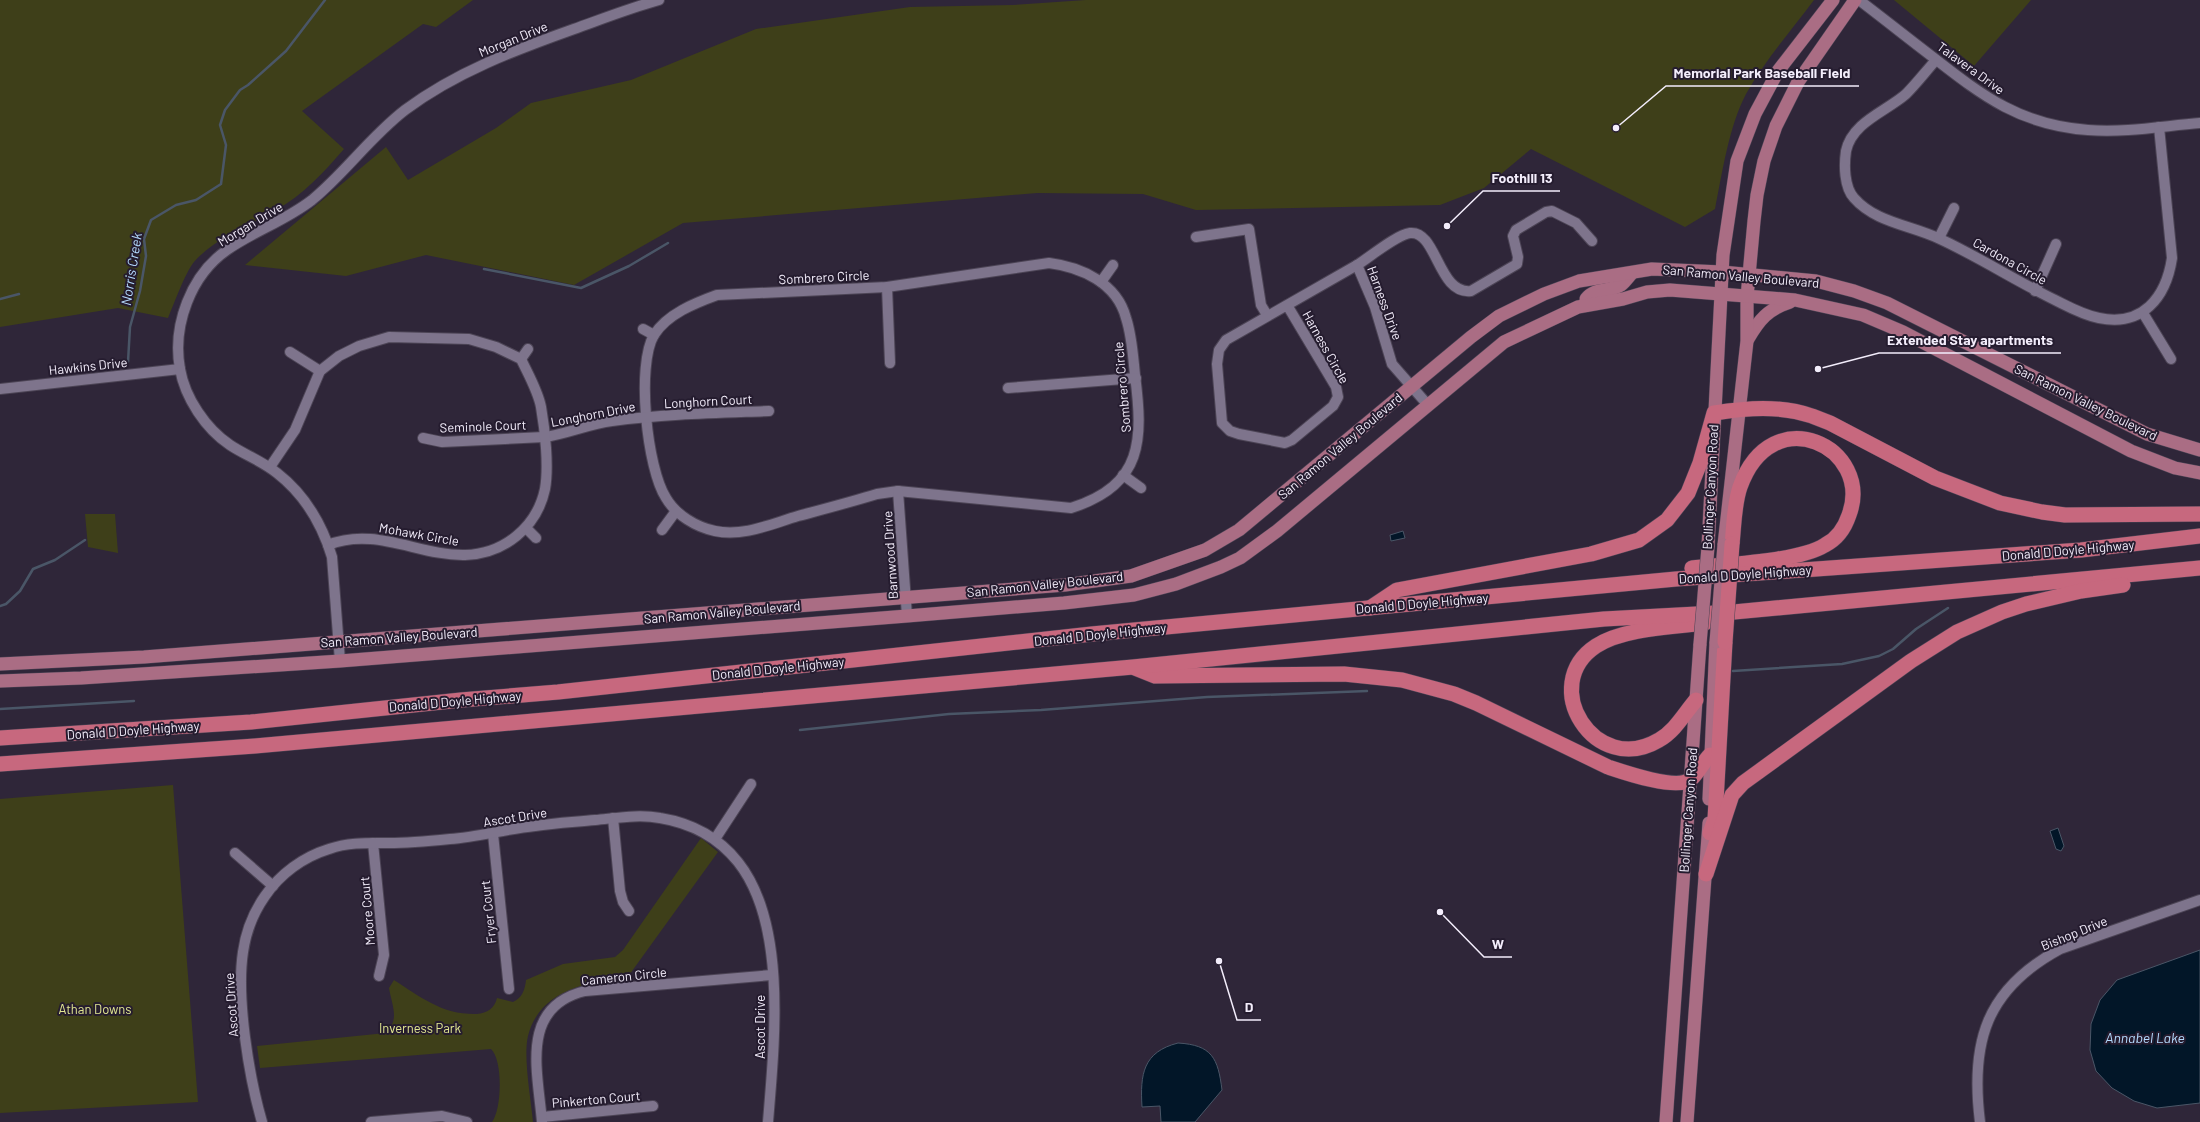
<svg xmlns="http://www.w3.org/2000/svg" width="2200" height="1122" font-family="Barlow,sans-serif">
	<rect width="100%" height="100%" fill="#2f2639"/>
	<g fill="#3e3f19">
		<path d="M 0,0 L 473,0 L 436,27 L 423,24 L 302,111 L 344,149 C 324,172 303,195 276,210 C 248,227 216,237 194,262 C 185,273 174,304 168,318 L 118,308 L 0,327 Z"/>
		<path d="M 1086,0 L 1814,0 C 1791,31 1765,60 1746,94 C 1729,126 1722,174 1715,209 L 1685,227 L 1531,149 L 1484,188 L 1440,205 L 1196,210 L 1143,194 L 1037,193 L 683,223 L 574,285 L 426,255 L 346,276 L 245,265 L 386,147 L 408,180 L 496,128 L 531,103 L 631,80 L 756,29 L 910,7 L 1013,5 Z"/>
		<path d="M 1894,0 L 2031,0 L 1974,66 Z"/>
		<path d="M 85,514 L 115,514 L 118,553 L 88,547 Z"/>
		<path d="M 173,785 L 198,1102 L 0,1113 L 0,799 Z"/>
		<path d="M 701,838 L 718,852 L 627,978 C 587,981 539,991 528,1036 C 523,1057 531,1099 533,1122 L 492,1122 C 502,1109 503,1060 491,1049 L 260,1068 L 257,1046 L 386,1033 C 400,1019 392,1006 389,988 L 394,980 C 422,998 443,1015 477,1014 C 487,1013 495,1008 497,998 L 513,1002 C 522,998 525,990 526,980 L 563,964 L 615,957 L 623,950 Z"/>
	</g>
	<g fill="#021628" stroke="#4a5667">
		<path d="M 1403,531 L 1405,538 L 1391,541 L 1390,535 Z"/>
		<path d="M 2058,828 L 2064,846 L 2061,851 L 2056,849 L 2050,831 Z"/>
		<path d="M 2200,950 L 2200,1103 L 2157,1108 L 2134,1101 L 2112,1088 L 2096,1071 L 2090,1050 L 2091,1024 L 2100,1000 L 2117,980 Z"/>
		<path d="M 1178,1043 C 1212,1045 1218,1058 1222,1090 L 1195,1122 L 1161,1122 L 1160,1106 L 1142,1107 C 1140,1074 1143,1052 1178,1043 Z"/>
	</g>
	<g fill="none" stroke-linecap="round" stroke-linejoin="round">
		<g stroke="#4a5667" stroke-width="2.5">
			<path d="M 484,269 L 581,288 L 629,266 L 668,243"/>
			<path d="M 0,299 L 19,294"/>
			<path d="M 128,362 L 130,327 L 140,291 L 146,256 L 144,239 L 151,220 L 176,205 L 196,200 L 221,184 L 226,145 L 220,125 L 225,110 L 240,90 L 248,85 L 286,51 L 325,0"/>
			<path d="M 0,606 L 6,604 L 20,591 L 33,569 L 55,560 L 85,540"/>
			<path d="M 1733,671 L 1842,664 L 1879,656 L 1893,649 L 1916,629 L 1948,608"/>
			<path d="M 0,709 L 134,701"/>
			<path d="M 800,730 L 949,714 L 1041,710 L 1207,697 L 1367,691"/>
		</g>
		<g stroke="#4c4455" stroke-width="12">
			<g id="minor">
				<path d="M 1859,0 C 1884,19 1909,39 1934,58 C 1984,97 2021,125 2088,130 C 2125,133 2163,126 2200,123"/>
				<path d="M 1936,60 C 1926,71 1917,83 1906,94 C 1887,111 1852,122 1846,151 C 1844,165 1844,187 1854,198 C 1876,223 1911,225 1940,239 C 1979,257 2016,281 2055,300 C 2069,307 2083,315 2099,318 C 2142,327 2166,298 2172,258 L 2159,127"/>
				<path d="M 1196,237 L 1249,229 L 1261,305 L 1267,315"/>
				<path d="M 1939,238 L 1954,208"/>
				<path d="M 1049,263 C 1081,267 1117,283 1126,318 C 1132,336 1133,356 1135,375 C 1143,439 1144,485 1071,508 L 898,491 L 877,494 C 851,502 824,509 798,516 C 771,524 743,537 715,531 C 696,527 676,515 666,498 C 647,469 636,365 654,335 C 667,314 695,303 717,295 L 887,287 Z"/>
				<path d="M 1101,282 L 1113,265"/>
				<path d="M 887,287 L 890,363"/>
				<path d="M 2035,291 L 2056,244"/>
				<path d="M 1287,305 L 1336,387 L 1338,397 L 1333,406 L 1292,440 L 1285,443 L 1239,434 L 1230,431 L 1222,423 L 1217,364 L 1219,350 L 1226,340 L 1357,265"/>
				<path d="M 2143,313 L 2171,359"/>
				<path d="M 643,329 L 654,335"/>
				<path d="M 290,352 L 320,371"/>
				<path d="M 521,359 L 528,349"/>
				<path d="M 1008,388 L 1136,378"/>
				<path d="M 0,389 L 180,369"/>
				<path d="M 1427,404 L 1392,364 L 1375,307 L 1357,265 C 1370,257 1396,235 1410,233 C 1437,230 1438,295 1471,291 L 1517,264 L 1518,257 L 1513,236 L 1516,230 L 1546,212 L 1552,211 L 1576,223 L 1592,241"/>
				<path d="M 423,438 L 442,442 L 544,437 C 567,434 588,424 612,421 C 664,414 717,413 769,411"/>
				<path d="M 270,467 L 295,430 L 320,371 L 339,356 L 359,346 L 389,337 L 469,339 L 496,347 L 521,359 C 528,374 538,391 541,407 C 545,430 549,466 545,489 C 537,527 504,554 465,555 C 419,556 375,526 328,545"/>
				<path d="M 1123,475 L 1141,488"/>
				<path d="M 898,491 L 907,616"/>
				<path d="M 526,528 L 536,538"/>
				<path d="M 662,530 L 676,511"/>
				<path d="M 340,661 L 332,557 C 322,524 304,494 277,473 C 262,461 245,455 230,445 C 206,429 185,398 180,369 C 172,325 191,275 227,250 C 254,231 285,221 312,200 C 345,173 370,137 405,110 C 456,72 515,50 574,29 C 602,19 630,8 659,0"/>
				<path d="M 613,818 L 620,891 L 623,902 L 629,911"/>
				<path d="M 493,834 L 509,989"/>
				<path d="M 715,839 L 751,784"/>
				<path d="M 373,843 L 384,955 L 379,976"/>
				<path d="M 235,853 L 273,886"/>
				<path d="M 542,1117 L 653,1106"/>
				<path d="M 262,1122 C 249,1077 236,998 243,952 C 246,931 253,913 265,896 C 280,874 303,857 329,849 C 349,842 369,843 389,843 C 409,843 430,841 450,839 C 478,837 506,829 535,826 C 555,823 575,822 595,820 C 617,818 639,814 660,818 C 691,823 718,837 738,862 C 788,925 774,1046 768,1122"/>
				<path d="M 371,1122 L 442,1116 L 467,1122"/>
				<path d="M 542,1122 C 538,1072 519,1007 585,991 L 772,975"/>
				<path d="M 1980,1122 C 1970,1042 1986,989 2060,949 L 2200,900"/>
			</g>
		</g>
		<g stroke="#4c4455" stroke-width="14">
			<g id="major">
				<path d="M 1587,305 L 1586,299 C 1595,287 1610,292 1621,285 C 1625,282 1629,276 1632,273"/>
				<path d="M 1748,339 C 1759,320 1768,309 1790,302"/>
				<path d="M 1724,545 L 1747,341 L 1747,297 L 1754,221 L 1757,195 L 1764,161 L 1776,126 L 1798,82 L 1855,0"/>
				<path d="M 1708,547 L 1723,255 L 1737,161 L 1755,114 L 1778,71 L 1833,0"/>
				<path d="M 0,664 L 144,657 L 1065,585 L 1131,576 L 1205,550 L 1239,530 L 1471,337 L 1499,316 L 1544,294 L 1579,281 L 1652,269 L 1722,272 L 1816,281 L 1854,291 L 1887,303 L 2147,434 L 2200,450"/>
				<path d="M 0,681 L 81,678 L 340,661 L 907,616 L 1064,603 L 1134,595 L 1176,584 L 1221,567 L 1240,558 L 1277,531 L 1504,342 L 1578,307 L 1623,299 L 1647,292 L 1670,290 L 1795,300 L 1863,315 L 1903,332 L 2131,451 L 2175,468 L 2200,473"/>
				<path d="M 1709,799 L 1716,642"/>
				<path d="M 1666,1122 L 1700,644"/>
				<path d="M 1687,1122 L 1709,823"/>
			</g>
		</g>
		<g stroke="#4c4455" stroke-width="16">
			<g id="highway">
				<path d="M 1692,568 C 1726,564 1798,562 1825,545 C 1837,539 1845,527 1849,515 C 1874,448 1772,397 1740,487 C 1734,504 1734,526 1732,544"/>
				<path d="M 1370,608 L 1397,590 L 1591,554 L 1639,540 L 1667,520 L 1688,493 L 1700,463 L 1714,413 C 1747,408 1779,405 1812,416 L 1830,423 L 1935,478 L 2000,503 L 2042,512 L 2065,515 L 2200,514"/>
				<path d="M 1135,668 L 1155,676 L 1344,674 L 1402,680 L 1454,694 L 1476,703 L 1608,767 C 1623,772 1678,791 1691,779 C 1698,773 1703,762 1710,755"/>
				<path d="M 1696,700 C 1684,714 1675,731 1659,740 C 1595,778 1537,685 1596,646 C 1623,628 1674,627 1705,623"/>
				<path d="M 0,738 L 251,722 L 461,700 L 558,692 L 1092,634 L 1676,579 L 2081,550 L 2200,536"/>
				<path d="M 0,764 L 255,746 L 1133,667 L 1604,619 L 1734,612 L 2200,568"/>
				<path d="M 1710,833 L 1715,819 L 1725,642"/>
				<path d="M 1706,874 L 1732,795 L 1743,783 L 1911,661 L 1957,632 L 2002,612 L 2026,604 L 2081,591 L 2123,585"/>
			</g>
		</g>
		<use href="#minor" stroke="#7e748c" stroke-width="10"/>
		<use href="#major" stroke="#aa6d84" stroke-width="13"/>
		<use href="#highway" stroke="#c7687e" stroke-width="15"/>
		<g stroke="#4c4455" stroke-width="14" stroke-linecap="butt">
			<g id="major-bridge">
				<path d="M 1716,642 L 1724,545"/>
				<path d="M 1700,644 L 1708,547"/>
			</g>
		</g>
		<g stroke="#4c4455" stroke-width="16" stroke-linecap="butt">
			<path id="highway-bridge" d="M 1725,642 L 1732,544"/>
		</g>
		<use href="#major-bridge" stroke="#aa6d84" stroke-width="13"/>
		<use href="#highway-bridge" stroke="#c7687e" stroke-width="15"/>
	</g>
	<g text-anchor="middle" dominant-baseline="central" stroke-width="4" stroke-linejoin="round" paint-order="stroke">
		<g font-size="13" fill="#f3edfb" stroke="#251c2f">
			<text transform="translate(513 39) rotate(-22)">Morgan Drive</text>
			<text transform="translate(1971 68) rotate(36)">Talavera Drive</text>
			<text transform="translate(250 224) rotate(-31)">Morgan Drive</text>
			<text transform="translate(2010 261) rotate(29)">Cardona Circle</text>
			<text transform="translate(1741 276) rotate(5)">San Ramon Valley Boulevard</text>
			<text transform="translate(824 277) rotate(-3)">Sombrero Circle</text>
			<text transform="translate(1385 303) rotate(70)">Harness Drive</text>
			<text transform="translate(1326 347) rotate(61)">Harness Circle</text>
			<text transform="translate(88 366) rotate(-6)">Hawkins Drive</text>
			<text transform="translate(1122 387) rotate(-95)">Sombrero Circle</text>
			<text transform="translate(708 401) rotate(-3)">Longhorn Court</text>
			<text transform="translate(2086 402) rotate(26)">San Ramon Valley Boulevard</text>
			<text transform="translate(593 414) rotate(-11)">Longhorn Drive</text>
			<text transform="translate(483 426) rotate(-2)">Seminole Court</text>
			<text transform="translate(1340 446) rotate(-40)">San Ramon Valley Boulevard</text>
			<text transform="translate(1710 487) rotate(-87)">Bollinger Canyon Road</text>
			<text transform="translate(419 534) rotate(10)">Mohawk Circle</text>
			<text transform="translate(2068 550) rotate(-5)">Donald D Doyle Highway</text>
			<text transform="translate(890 555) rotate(-94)">Barnwood Drive</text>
			<text transform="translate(1745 574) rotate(-4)">Donald D Doyle Highway</text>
			<text transform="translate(1045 584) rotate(-6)">San Ramon Valley Boulevard</text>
			<text transform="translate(1422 603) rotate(-5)">Donald D Doyle Highway</text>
			<text transform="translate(722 612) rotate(-5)">San Ramon Valley Boulevard</text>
			<text transform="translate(1100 634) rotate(-6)">Donald D Doyle Highway</text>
			<text transform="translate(399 637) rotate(-4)">San Ramon Valley Boulevard</text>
			<text transform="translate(778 668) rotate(-6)">Donald D Doyle Highway</text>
			<text transform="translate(455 701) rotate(-5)">Donald D Doyle Highway</text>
			<text transform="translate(133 730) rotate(-4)">Donald D Doyle Highway</text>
			<text transform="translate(1688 810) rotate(-86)">Bollinger Canyon Road</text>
			<text transform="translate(515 817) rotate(-9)">Ascot Drive</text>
			<text transform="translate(367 911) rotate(-95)">Moore Court</text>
			<text transform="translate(488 912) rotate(-96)">Fryer Court</text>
			<text transform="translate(2074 933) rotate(-22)">Bishop Drive</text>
			<text transform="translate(624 976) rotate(-6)">Cameron Circle</text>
			<text transform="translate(231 1005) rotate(-94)">Ascot Drive</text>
			<text transform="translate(760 1027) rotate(-90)">Ascot Drive</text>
			<text transform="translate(596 1099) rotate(-5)">Pinkerton Court</text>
		</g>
		<g font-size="13" fill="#e1e691" stroke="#251c2f">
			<text x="95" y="1009">Athan Downs</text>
			<text x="420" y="1028">Inverness Park</text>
		</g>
		<g font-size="14" font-style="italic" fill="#b4dafe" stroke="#251c2f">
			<text transform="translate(131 269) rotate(-81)">Norris Creek</text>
			<text x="2145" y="1037">Annabel Lake</text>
		</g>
	</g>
	<path fill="none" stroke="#f3edfb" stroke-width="1.5" d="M1616 128L1666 86H1859M1447 226L1483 191H1560M1818 369L1879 353H2061M1440 912L1484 957H1512M1219 961L1237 1020H1261"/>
	<g fill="#f3edfb" stroke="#251c2f" stroke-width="1.5">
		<circle cx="1616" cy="128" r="4"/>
		<circle cx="1447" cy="226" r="4"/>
		<circle cx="1818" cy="369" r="4"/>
		<circle cx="1440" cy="912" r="4"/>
		<circle cx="1219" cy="961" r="4"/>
	</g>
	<g font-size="14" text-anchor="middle" font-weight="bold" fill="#f3edfb" stroke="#251c2f" stroke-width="4" stroke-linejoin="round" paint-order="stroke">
		<text x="1762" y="78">Memorial Park Baseball Field</text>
		<text x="1522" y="183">Foothill 13</text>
		<text x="1970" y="345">Extended Stay apartments</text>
		<text x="1498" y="949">W</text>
		<text x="1249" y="1012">D</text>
	</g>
</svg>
